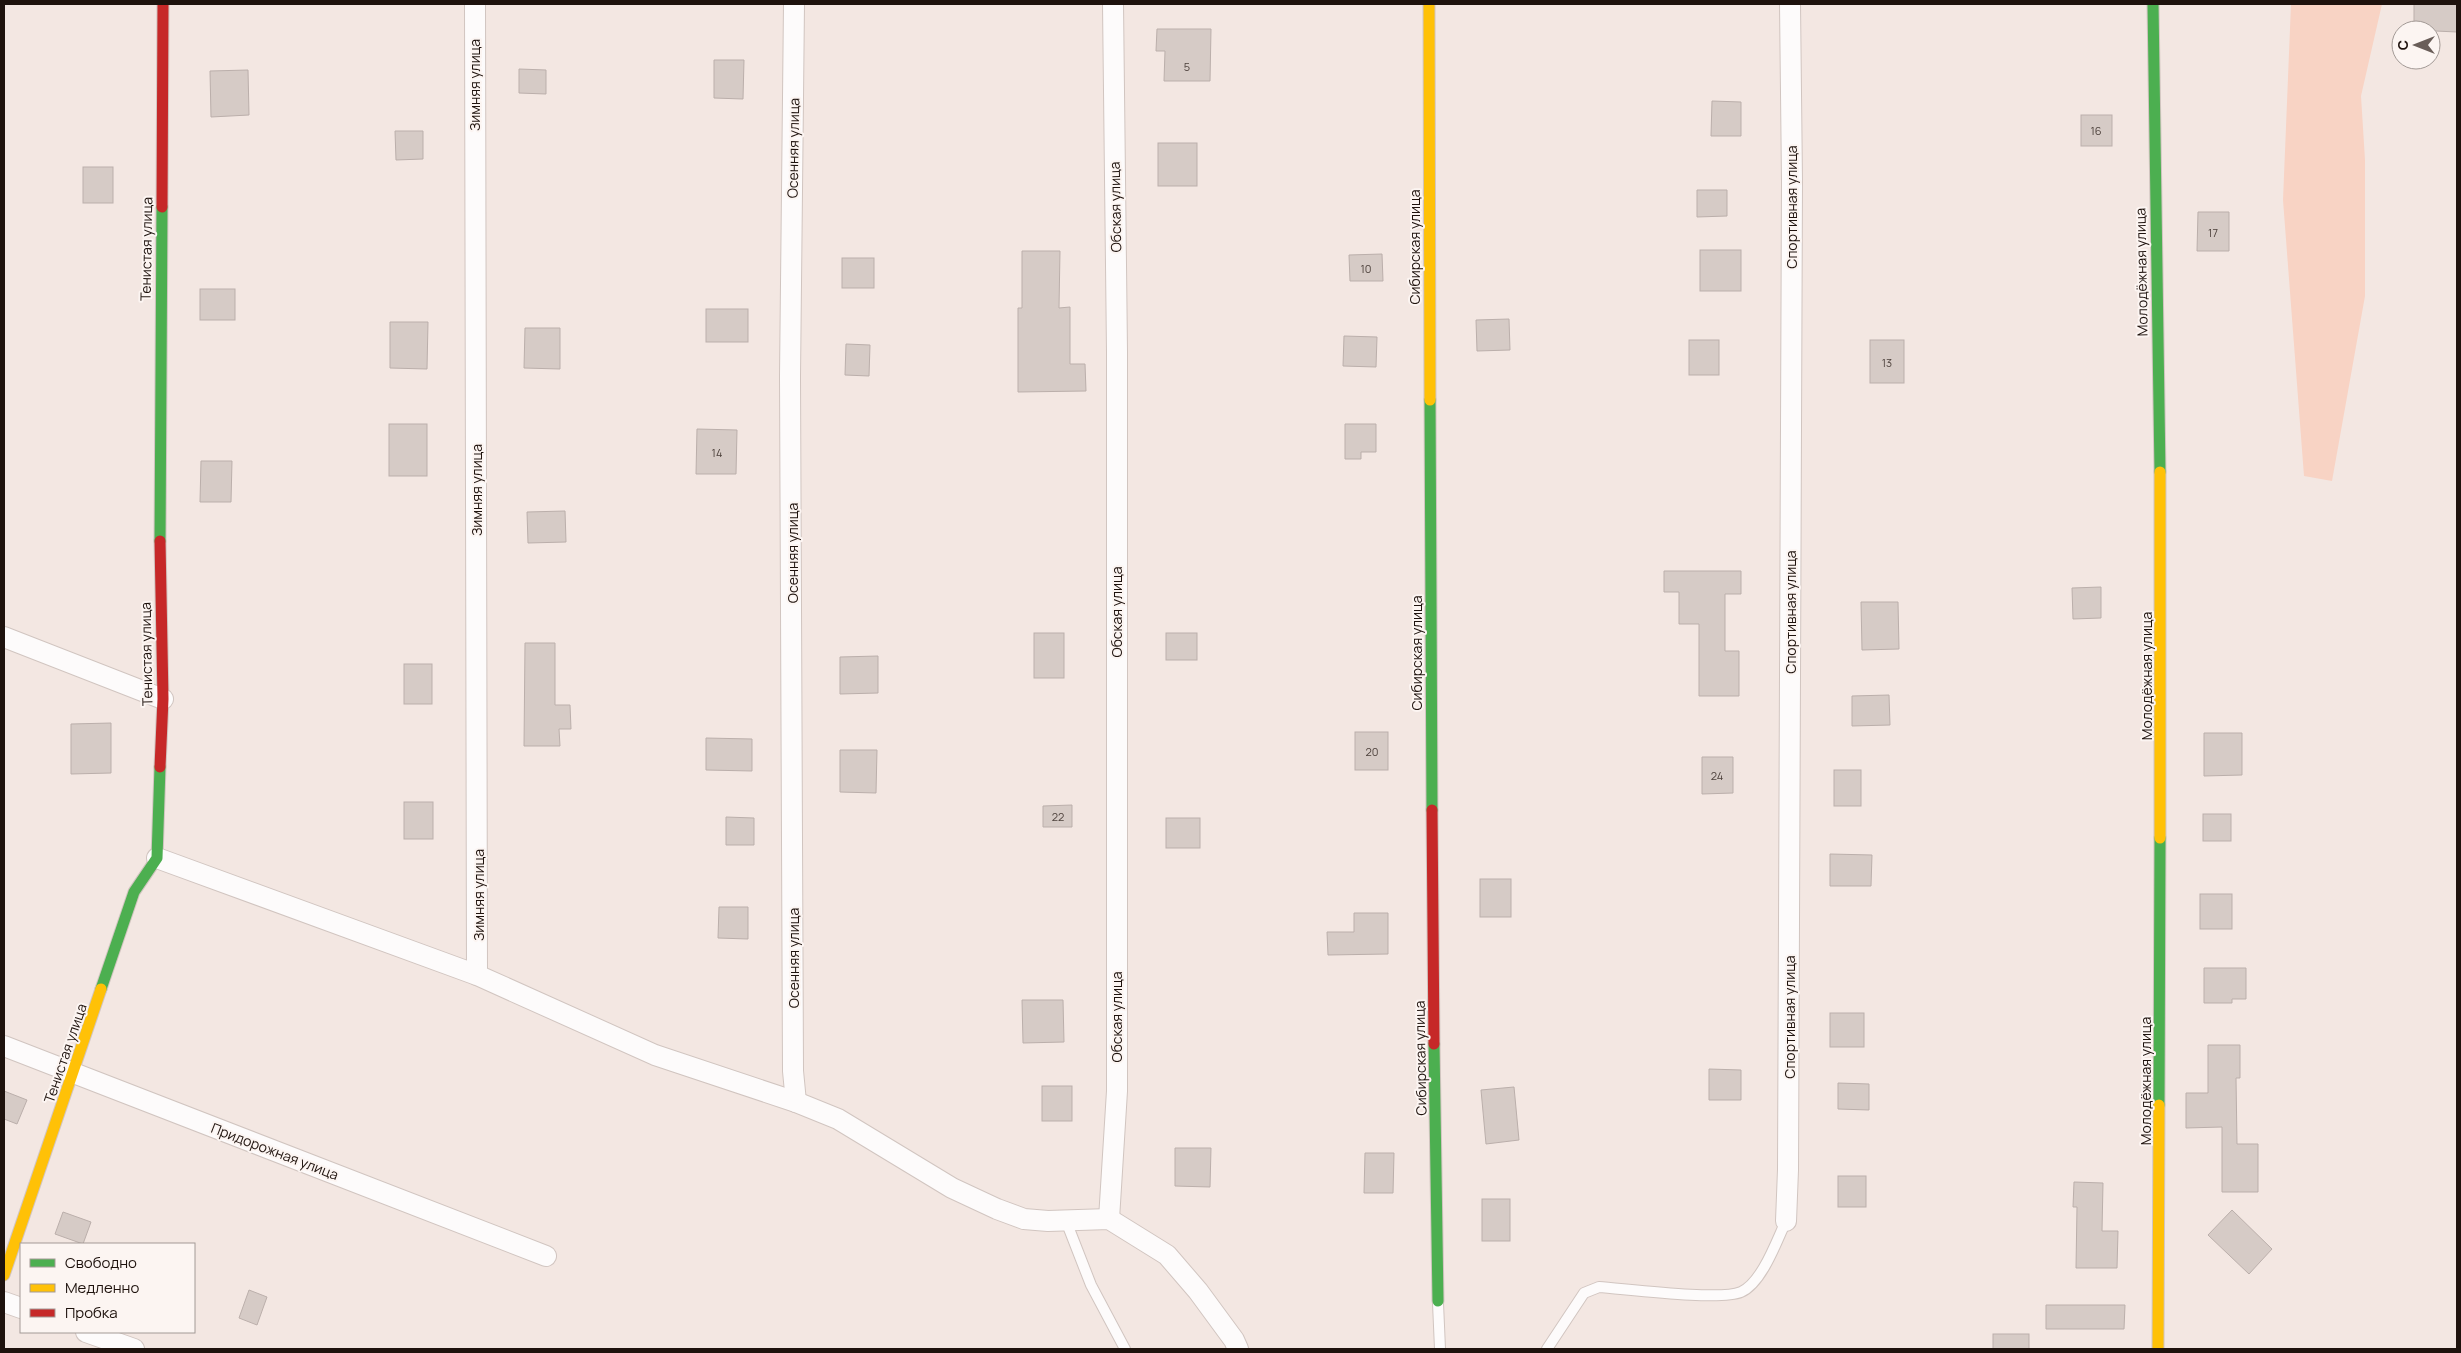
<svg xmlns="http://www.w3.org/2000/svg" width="2461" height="1353" font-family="Manrope,sans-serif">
	<rect width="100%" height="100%" fill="#f3e7e2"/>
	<path fill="#f8d3c4" d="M 2291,4 L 2382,4 L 2361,96 L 2365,160 L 2365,296 L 2332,481 L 2304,476 L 2283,200 Z"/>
	<g fill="#d6cbc6" stroke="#bbafab">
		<path d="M 2414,4 L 2457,4 L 2457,32 L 2414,30 Z"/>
		<path d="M 1157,29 L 1211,29 L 1210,81 L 1164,81 L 1165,51 L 1156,51 Z"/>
		<path d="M 714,60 L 744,60 L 743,99 L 714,98 Z"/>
		<path d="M 519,69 L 546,70 L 546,94 L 519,93 Z"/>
		<path d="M 248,70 L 249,115 L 211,117 L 210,71 Z"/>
		<path d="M 1712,101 L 1741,102 L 1741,136 L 1711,136 Z"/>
		<rect x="2081" y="115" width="31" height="31"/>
		<path d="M 395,131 L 423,131 L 423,159 L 396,160 Z"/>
		<rect x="1158" y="143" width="39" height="43"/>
		<rect x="83" y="167" width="30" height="36"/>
		<path d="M 1697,190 L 1727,190 L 1727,216 L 1697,217 Z"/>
		<path d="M 2198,212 L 2229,212 L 2229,251 L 2197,251 Z"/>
		<rect x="1700" y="250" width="41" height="41"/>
		<path d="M 1022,251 L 1060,251 L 1059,308 L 1070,307 L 1070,364 L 1085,364 L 1086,391 L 1018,392 L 1018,308 L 1022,308 Z"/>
		<path d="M 1382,254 L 1383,281 L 1350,281 L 1349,255 Z"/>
		<rect x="842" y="258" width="32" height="30"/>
		<rect x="200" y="289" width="35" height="31"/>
		<rect x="706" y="309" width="42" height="33"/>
		<path d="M 1509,319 L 1510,350 L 1477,351 L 1476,320 Z"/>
		<path d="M 390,322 L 428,322 L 427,369 L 390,368 Z"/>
		<path d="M 525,328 L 560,328 L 560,369 L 524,368 Z"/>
		<path d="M 1344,336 L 1377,337 L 1376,367 L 1343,366 Z"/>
		<rect x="1689" y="340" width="30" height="35"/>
		<rect x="1870" y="340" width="34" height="43"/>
		<path d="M 846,344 L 870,345 L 869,376 L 845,375 Z"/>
		<rect x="389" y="424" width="38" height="52"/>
		<path d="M 1345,424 L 1376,424 L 1376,452 L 1361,452 L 1361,459 L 1345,459 Z"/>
		<path d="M 697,429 L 737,430 L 736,474 L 696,474 Z"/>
		<path d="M 201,461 L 232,461 L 231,502 L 200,502 Z"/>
		<path d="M 565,511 L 566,542 L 528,543 L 527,512 Z"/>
		<path d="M 1664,571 L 1741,571 L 1741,594 L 1725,594 L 1725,651 L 1739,651 L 1739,696 L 1699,696 L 1699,624 L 1679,624 L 1679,592 L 1664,592 Z"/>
		<path d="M 2101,587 L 2101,618 L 2073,619 L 2072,588 Z"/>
		<path d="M 1861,602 L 1898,602 L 1899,649 L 1862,650 Z"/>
		<rect x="1034" y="633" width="30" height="45"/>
		<rect x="1166" y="633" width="31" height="27"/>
		<path d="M 525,643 L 555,643 L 555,705 L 570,705 L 571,729 L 559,729 L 560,746 L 524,746 Z"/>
		<path d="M 878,656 L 878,693 L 840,694 L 840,657 Z"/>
		<rect x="404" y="664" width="28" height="40"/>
		<path d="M 1889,695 L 1890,725 L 1852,726 L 1852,696 Z"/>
		<path d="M 111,723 L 111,773 L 71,774 L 71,724 Z"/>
		<rect x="1355" y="732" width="33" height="38"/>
		<path d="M 2204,733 L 2242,733 L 2242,775 L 2204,776 Z"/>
		<path d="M 706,738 L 752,739 L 752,771 L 706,770 Z"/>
		<path d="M 840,750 L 877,750 L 876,793 L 840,792 Z"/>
		<path d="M 1702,757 L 1733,757 L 1733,793 L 1702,794 Z"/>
		<rect x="1834" y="770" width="27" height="36"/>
		<rect x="404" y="802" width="29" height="37"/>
		<path d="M 1072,805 L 1072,827 L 1043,827 L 1043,806 Z"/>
		<rect x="2203" y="814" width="28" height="27"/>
		<path d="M 726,817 L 754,818 L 754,845 L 726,845 Z"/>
		<rect x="1166" y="818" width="34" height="30"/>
		<path d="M 1830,854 L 1872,855 L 1871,886 L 1830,886 Z"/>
		<rect x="1480" y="879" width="31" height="38"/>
		<rect x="2200" y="894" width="32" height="35"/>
		<path d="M 719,907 L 748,907 L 748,939 L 718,938 Z"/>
		<path d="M 1354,913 L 1388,913 L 1388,954 L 1328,955 L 1327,932 L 1354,932 Z"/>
		<path d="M 2204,968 L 2246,968 L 2246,999 L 2232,999 L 2232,1003 L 2204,1003 Z"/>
		<path d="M 1022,1000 L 1063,1000 L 1064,1042 L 1023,1043 Z"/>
		<rect x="1830" y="1013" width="34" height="34"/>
		<path d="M 2208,1045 L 2240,1045 L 2240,1078 L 2236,1078 L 2237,1144 L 2258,1144 L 2258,1192 L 2222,1192 L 2222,1127 L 2186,1128 L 2186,1093 L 2208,1093 Z"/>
		<path d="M 1709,1069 L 1741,1070 L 1741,1100 L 1709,1100 Z"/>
		<path d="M 1838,1083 L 1869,1084 L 1869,1110 L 1838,1109 Z"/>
		<rect x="1042" y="1086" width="30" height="35"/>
		<path d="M 1514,1087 L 1519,1140 L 1486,1144 L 1481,1090 Z"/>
		<path d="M 4,1091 L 27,1100 L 17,1124 L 4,1119 Z"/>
		<path d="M 1175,1148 L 1211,1148 L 1210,1187 L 1175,1186 Z"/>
		<path d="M 1365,1153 L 1394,1153 L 1393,1193 L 1364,1193 Z"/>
		<rect x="1838" y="1176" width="28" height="31"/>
		<path d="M 2074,1182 L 2103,1183 L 2102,1231 L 2118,1231 L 2117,1268 L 2076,1268 L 2077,1207 L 2073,1207 Z"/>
		<rect x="1482" y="1199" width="28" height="42"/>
		<path d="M 2232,1210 L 2272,1249 L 2249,1274 L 2208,1235 Z"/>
		<path d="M 63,1212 L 91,1222 L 83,1244 L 55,1234 Z"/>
		<path d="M 249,1290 L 267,1297 L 257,1325 L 239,1318 Z"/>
		<path d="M 2046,1305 L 2125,1305 L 2124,1329 L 2046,1329 Z"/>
		<rect x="1993" y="1334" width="36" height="15"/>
	</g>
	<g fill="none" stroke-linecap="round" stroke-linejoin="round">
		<g stroke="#d1c5c0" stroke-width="12">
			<g id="lane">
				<path d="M 1066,1221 L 1091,1285 L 1125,1349"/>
				<path d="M 1438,1303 L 1440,1349"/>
				<path d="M 1547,1349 L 1584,1293 L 1599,1287 C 1627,1289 1720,1301 1741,1292 C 1762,1283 1777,1240 1786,1221"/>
			</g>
		</g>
		<g stroke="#d1c5c0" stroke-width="22">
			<g id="street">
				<path d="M 475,4 L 477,975"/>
				<path d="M 794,4 L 790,377 L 793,1071 L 796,1102"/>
				<path d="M 4,637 L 163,699"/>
				<path d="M 157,858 L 477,975 L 655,1055 L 796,1102 L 838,1119 L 952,1188 L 997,1209 L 1024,1219 L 1048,1221 L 1109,1219 L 1167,1255 L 1198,1291 L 1234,1340 L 1238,1349"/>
				<path d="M 4,1046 L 546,1256"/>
				<path d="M 1109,1219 L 1117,1091 L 1117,352 L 1113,4"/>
				<path d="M 1786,1221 L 1788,1170 L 1792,182 L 1790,4"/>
				<path d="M 4,1302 L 21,1308"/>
				<path d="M 86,1332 L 134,1349"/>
			</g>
		</g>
		<g stroke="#d1c5c0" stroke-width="13">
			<g id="fast">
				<path d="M 2153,4 L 2160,472"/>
				<path d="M 1430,400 L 1432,810"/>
				<path d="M 160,541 L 162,207"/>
				<path d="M 101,989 L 134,892 L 157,858 L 160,767"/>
				<path d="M 1434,1044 L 1438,1301"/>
				<path d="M 2159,1105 L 2160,838"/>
			</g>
		</g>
		<g stroke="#d1c5c0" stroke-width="13">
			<g id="slow">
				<path d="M 1429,4 L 1430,400"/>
				<path d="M 2160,472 L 2160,838"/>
				<path d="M 4,1275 L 101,989"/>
				<path d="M 2158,1349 L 2159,1105"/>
			</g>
		</g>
		<g stroke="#d1c5c0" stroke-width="13">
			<g id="jam">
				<path d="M 162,207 L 163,4"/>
				<path d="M 160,541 L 163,699 L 160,767"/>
				<path d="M 1432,810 L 1434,1044"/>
			</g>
		</g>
		<use href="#lane" stroke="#fdfbfb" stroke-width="10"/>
		<use href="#street" stroke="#fdfbfb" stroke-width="20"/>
		<use href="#fast" stroke="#4caf50" stroke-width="11"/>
		<use href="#slow" stroke="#ffc107" stroke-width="11"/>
		<use href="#jam" stroke="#c62828" stroke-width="11"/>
	</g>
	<g text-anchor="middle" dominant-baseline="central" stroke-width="4" stroke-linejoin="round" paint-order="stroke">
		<g font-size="11" fill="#4c403b">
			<text x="1187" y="66">5</text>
			<text x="2096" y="130">16</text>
			<text x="2213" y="232">17</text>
			<text x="1366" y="268">10</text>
			<text x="1887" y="362">13</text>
			<text x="717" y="452">14</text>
			<text x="1372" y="751">20</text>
			<text x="1717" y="775">24</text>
			<text x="1058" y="816">22</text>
		</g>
		<g font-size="14" fill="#1e120d" stroke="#fcf5f2">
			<text transform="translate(474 85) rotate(-90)">Зимняя улица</text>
			<text transform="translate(793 148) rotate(-89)">Осенняя улица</text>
			<text transform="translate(1115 207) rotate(-91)">Обская улица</text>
			<text transform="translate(1791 207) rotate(-90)">Спортивная улица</text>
			<text transform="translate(1414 247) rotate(-90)">Сибирская улица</text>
			<text transform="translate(146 249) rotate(-89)">Тенистая улица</text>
			<text transform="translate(2141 272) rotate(-91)">Молодёжная улица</text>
			<text transform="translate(476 490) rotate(-90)">Зимняя улица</text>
			<text transform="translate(792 553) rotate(-90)">Осенняя улица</text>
			<text transform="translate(1116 612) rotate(-90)">Обская улица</text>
			<text transform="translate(1790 612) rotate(-90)">Спортивная улица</text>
			<text transform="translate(1416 653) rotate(-90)">Сибирская улица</text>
			<text transform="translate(146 654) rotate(-91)">Тенистая улица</text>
			<text transform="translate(2146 676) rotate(-90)">Молодёжная улица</text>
			<text transform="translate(478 895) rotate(-90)">Зимняя улица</text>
			<text transform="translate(793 958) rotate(-90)">Осенняя улица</text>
			<text transform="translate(1116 1017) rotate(-90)">Обская улица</text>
			<text transform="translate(1789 1017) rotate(-90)">Спортивная улица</text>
			<text transform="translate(65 1053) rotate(-71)">Тенистая улица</text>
			<text transform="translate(1420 1058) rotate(-91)">Сибирская улица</text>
			<text transform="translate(2145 1081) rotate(-90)">Молодёжная улица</text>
			<text transform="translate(275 1151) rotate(21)">Придорожная улица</text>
		</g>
	</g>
	<rect width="2461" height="1353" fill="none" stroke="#1e120d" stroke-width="10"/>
	<rect x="20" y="1243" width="175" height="90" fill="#fcf5f2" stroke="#a39a96"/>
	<rect x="30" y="1259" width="25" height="8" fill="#4caf50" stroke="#a39a96"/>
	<text x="65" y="1268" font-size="15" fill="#1e120d">Свободно</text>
	<rect x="30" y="1284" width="25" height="8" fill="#ffc107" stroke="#a39a96"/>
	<text x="65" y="1293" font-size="15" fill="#1e120d">Медленно</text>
	<rect x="30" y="1309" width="25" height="8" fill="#c62828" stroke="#a39a96"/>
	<text x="65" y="1318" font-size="15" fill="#1e120d">Пробка</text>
	<g transform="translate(2416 45) rotate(270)"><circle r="24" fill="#fcf5f2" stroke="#a39a96"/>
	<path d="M0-4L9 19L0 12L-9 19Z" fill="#695d58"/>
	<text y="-8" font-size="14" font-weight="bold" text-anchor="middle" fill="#1e120d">С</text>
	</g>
</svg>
